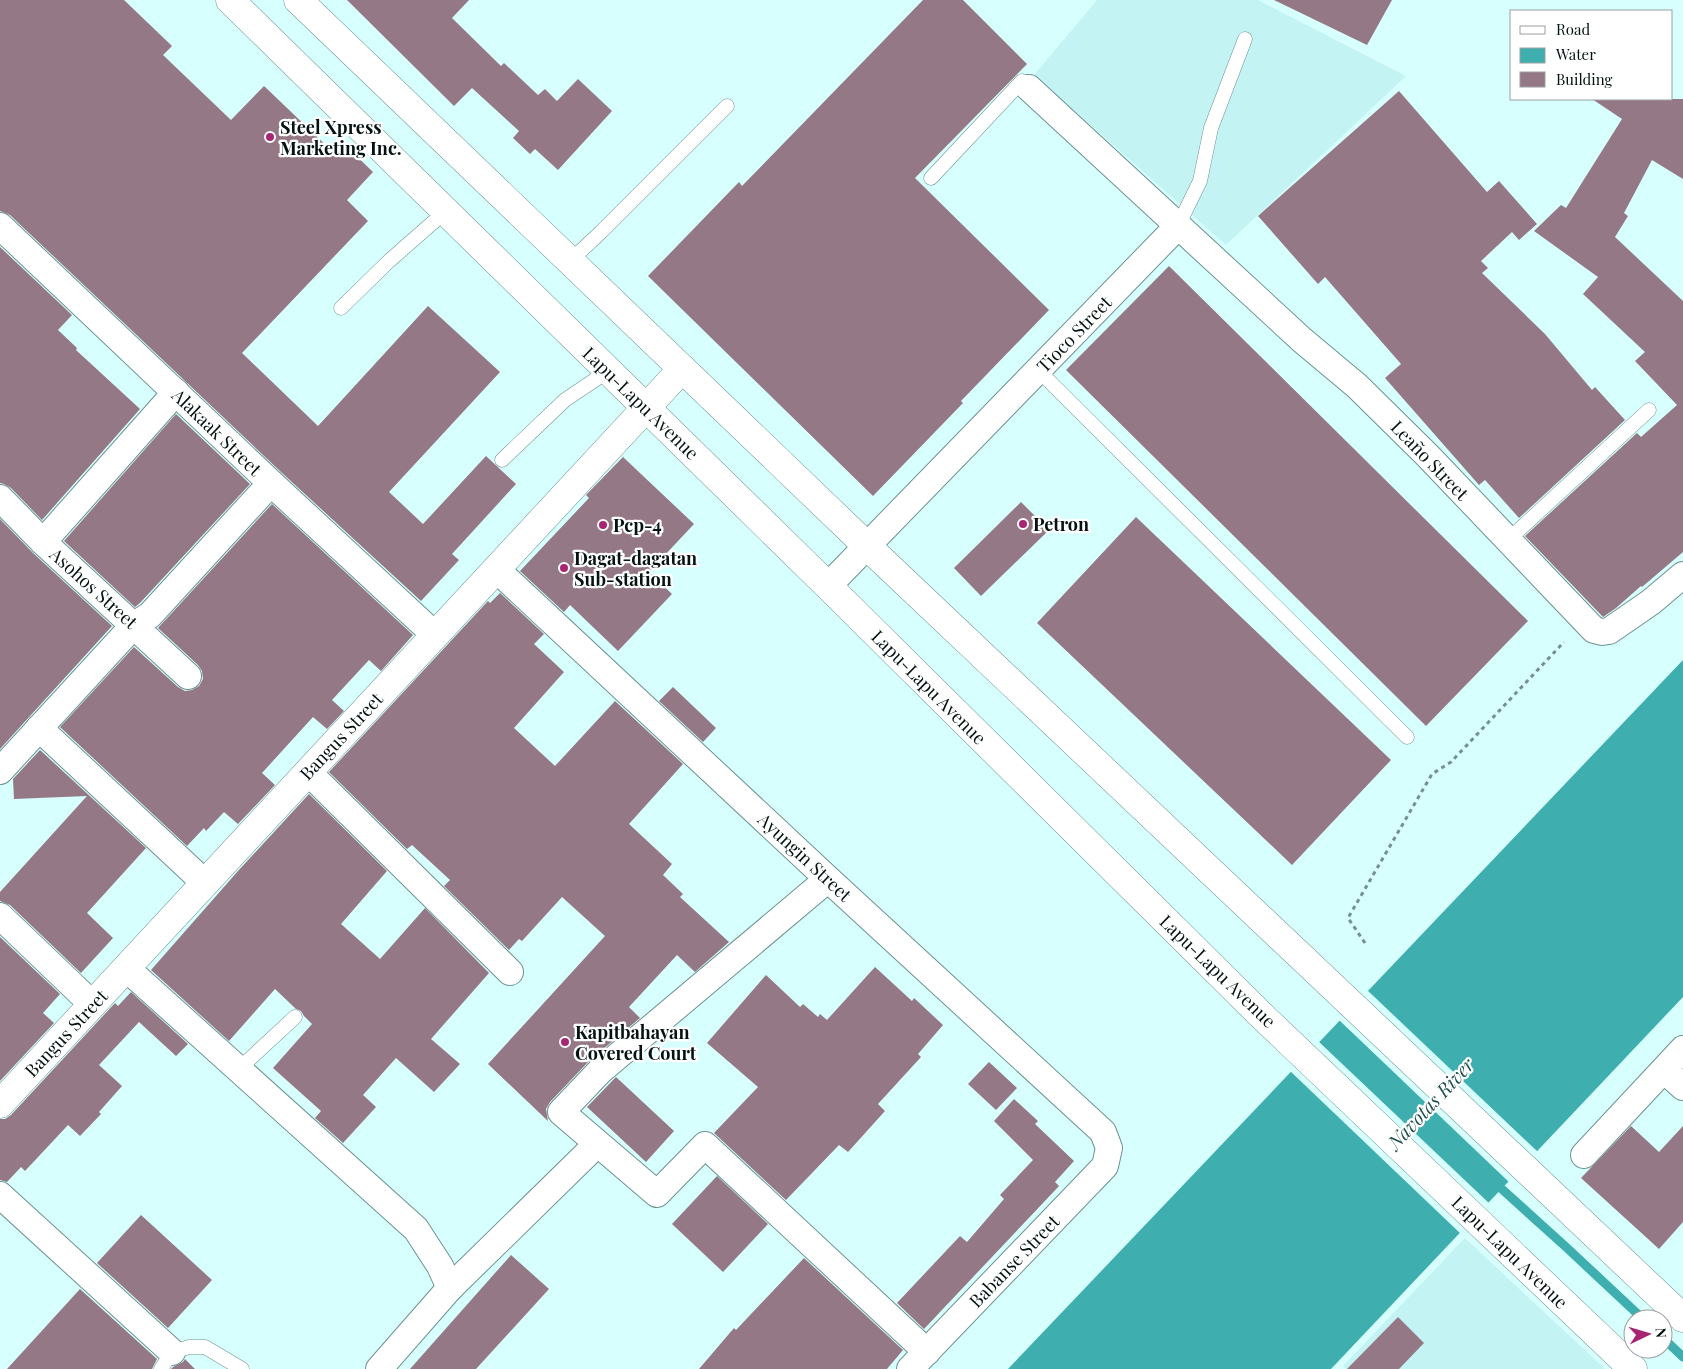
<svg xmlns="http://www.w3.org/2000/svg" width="1683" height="1369" font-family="'Playfair Display',serif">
	<rect width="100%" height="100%" fill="#d7fffe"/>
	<g fill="#c3f4f3">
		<path d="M 1097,0 L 1258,0 L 1406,76 L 1226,245 L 1034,75 Z"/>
		<path d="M 1465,1238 L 1605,1369 L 1346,1369 L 1343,1366 Z"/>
	</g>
	<path fill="#3eaeae" d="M 1683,660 L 1683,997 L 1331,1369 L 1008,1369 Z"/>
	<g fill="#d7fffe">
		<path d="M 1366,989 L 1539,1153 L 1511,1184 L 1338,1019 Z"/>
		<path d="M 1317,1040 L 1491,1205 L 1462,1235 L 1289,1070 Z"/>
	</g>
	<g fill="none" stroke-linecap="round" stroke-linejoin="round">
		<g stroke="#3eaeae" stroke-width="9">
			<path d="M 1494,1182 L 1566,1247 L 1643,1319"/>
			<path d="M 1663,1338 L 1683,1357"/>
		</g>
	</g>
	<g fill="#957885">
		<path d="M 0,0 L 124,0 L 172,46 L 163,55 L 231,120 L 264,86 L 331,150 L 340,140 L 373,172 L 347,200 L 368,221 L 242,353 L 318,426 L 428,306 L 500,372 L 389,492 L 423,524 L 486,456 L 516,484 L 452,554 L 459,560 L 421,601 L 281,472 L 10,215 L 0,211 Z"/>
		<path d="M 347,0 L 469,0 L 452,18 L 501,66 L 504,63 L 538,95 L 545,89 L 557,101 L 578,79 L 612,111 L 558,170 L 535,149 L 530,154 L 513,138 L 519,131 L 472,88 L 454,106 Z"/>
		<path d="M 923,0 L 963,0 L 1027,64 L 915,178 L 1049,310 L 961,401 L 963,403 L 873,496 L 648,276 L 739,182 L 742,186 Z"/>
		<path d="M 1274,0 L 1392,0 L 1367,45 Z"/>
		<path d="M 1399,91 L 1487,192 L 1499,181 L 1537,224 L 1519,240 L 1512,232 L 1481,261 L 1488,268 L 1482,273 L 1545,334 L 1592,390 L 1595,387 L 1625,420 L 1519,518 L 1485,480 L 1479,485 L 1385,378 L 1401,364 L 1325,277 L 1318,284 L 1258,216 Z"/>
		<path d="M 1592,99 L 1683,99 L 1683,179 L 1652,160 L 1624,213 L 1628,216 L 1615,237 L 1683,301 L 1683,552 L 1642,587 L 1641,586 L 1616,608 L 1603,617 L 1525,536 L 1637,433 L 1641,437 L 1677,405 L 1635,361 L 1645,352 L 1583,294 L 1598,277 L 1534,231 L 1561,205 L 1566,208 L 1622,119 Z"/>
		<path d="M 0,247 L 72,315 L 58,330 L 77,348 L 76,350 L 140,409 L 42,520 L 11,488 L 4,484 L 0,483 Z"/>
		<path d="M 1169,266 L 1528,621 L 1426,726 L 1066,370 Z"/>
		<path d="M 176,414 L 250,484 L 140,603 L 135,607 L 64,541 Z"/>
		<path d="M 623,457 L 694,524 L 649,572 L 672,594 L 618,651 L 570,605 L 564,612 L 520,571 L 589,498 L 586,495 Z"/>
		<path d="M 1021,502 L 1049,530 L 981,596 L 954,568 Z"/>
		<path d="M 272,504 L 413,635 L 381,671 L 369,660 L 332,700 L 344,711 L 327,729 L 313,717 L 262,773 L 275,785 L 238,824 L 224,812 L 206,831 L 204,828 L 187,846 L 60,727 L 134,647 L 178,687 L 185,691 L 192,690 L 199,686 L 203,679 L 202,671 L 198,665 L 158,628 Z"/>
		<path d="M 1136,517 L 1391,760 L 1292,865 L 1037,623 Z"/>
		<path d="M 0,519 L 33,553 L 112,626 L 0,749 Z"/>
		<path d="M 500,593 L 544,634 L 534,644 L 564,672 L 514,728 L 555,766 L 615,701 L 683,764 L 629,824 L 672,864 L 663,875 L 683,894 L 680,897 L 729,942 L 695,972 L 677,955 L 629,1007 L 640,1018 L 589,1061 L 550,1102 L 546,1109 L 548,1121 L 488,1064 L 605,936 L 562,897 L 522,941 L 519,939 L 509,950 L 444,886 L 450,880 L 412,845 L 407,849 L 329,772 L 488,601 L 490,603 Z"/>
		<path d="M 673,687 L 716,728 L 703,742 L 659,701 Z"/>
		<path d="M 40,750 L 146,848 L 87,913 L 113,938 L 81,973 L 10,905 L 0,901 L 0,892 L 87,796 L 14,799 L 13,779 Z"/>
		<path d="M 309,794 L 387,871 L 341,924 L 380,959 L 425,908 L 489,973 L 431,1039 L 460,1064 L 434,1092 L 396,1058 L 363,1095 L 376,1107 L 343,1143 L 315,1118 L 321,1111 L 273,1068 L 312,1024 L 304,1016 L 301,1011 L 296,1009 L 275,989 L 229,1041 L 151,970 L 238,871 Z"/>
		<path d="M 0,937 L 60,994 L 43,1013 L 54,1023 L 0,1081 Z"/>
		<path d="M 875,967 L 912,1001 L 914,998 L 943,1025 L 918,1054 L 921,1057 L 878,1104 L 885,1111 L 848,1152 L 839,1145 L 786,1200 L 714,1133 L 758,1087 L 707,1043 L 766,975 L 800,1007 L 803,1004 L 818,1017 L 820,1014 L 827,1020 Z"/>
		<path d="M 131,992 L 188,1044 L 176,1056 L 139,1022 L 99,1065 L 122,1086 L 99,1112 L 101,1114 L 80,1136 L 68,1125 L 25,1171 L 21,1167 L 7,1182 L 0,1180 L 0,1119 L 5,1119 L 11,1115 L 115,1003 L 118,1006 Z"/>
		<path d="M 989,1062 L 1017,1088 L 996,1110 L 968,1084 Z"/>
		<path d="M 616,1077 L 674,1131 L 646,1162 L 587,1107 Z"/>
		<path d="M 1014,1099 L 1038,1121 L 1035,1124 L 1074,1161 L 1055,1182 L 1059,1186 L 1043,1203 L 924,1329 L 897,1303 L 960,1236 L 967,1242 L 1004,1199 L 1000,1195 L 1033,1160 L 994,1121 Z"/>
		<path d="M 1631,1126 L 1659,1152 L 1683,1126 L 1683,1222 L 1659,1249 L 1581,1178 Z"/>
		<path d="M 717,1176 L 768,1224 L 723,1272 L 672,1224 Z"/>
		<path d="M 141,1215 L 212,1280 L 168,1328 L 97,1263 Z"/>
		<path d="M 511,1255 L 549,1289 L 476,1369 L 410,1369 Z"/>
		<path d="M 804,1258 L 903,1350 L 887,1369 L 699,1369 L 734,1328 L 736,1330 Z"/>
		<path d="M 80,1289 L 157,1359 L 152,1369 L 7,1369 Z"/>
		<path d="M 1398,1317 L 1424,1343 L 1399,1369 L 1347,1369 Z"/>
		<path d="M 185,1359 L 195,1369 L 171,1369 L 173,1367 L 183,1362 Z"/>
	</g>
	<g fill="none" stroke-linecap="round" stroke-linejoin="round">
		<g stroke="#6d9291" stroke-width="15">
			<g id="lane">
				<path d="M 931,178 L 1022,81 L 1028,88"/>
				<path d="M 1178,226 L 1200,181 L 1211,128 L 1245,39"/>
				<path d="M 570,261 L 601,232 L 727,106"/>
				<path d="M 341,308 L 389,261 L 446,211"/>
				<path d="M 1039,371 L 1407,737"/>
				<path d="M 502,460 L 565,400 L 608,371"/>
				<path d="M 1508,540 L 1649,410"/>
				<path d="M 239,1069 L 295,1017"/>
				<path d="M 161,1369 L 172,1352 L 189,1347 L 205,1347 L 242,1369"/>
			</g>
		</g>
		<g stroke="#6d9291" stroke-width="28">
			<g id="street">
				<path d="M 1029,88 L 1302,340 L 1357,386 L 1427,455 L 1594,630 L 1602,632 L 1609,631 L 1651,602 L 1683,575"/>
				<path d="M 0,226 L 271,483 L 435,635"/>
				<path d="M 0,498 L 43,542 L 188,676"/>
				<path d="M 43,542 L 176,392"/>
				<path d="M 496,569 L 828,879 L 1103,1132 L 1109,1148 L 1105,1166 L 910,1369"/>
				<path d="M 828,586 L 1178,226"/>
				<path d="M 39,728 L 205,883"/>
				<path d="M 0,771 L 134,625 L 150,615 L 271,483"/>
				<path d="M 308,772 L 510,972"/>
				<path d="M 828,879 L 600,1071 L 561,1112 L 657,1194 L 705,1145 L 927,1352"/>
				<path d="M 0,916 L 92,1004"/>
				<path d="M 126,968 L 416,1229 L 440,1266 L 450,1288"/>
				<path d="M 1664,1070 L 1683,1087"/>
				<path d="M 1584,1155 L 1683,1049"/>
				<path d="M 0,1195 L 172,1352"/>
				<path d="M 379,1369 L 450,1288 L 597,1144"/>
			</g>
		</g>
		<g stroke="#6d9291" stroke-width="29">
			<g id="secondary">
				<path d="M 230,0 L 828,586 L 1262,1016 L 1633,1369"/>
				<path d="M 298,0 L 868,547 L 1683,1318"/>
				<path d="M 0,1104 L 682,369"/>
			</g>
		</g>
		<path stroke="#74908f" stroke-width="3" stroke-dasharray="4 4" stroke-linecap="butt" d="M 1365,943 L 1348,918 L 1432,774 L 1451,762 L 1564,642"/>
		<use href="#lane" stroke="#fff" stroke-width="14"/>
		<use href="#street" stroke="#fff" stroke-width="26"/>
		<use href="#secondary" stroke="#fff" stroke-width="28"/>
	</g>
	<g fill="#a72572" stroke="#fff" stroke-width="2">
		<circle cx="270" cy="137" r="5"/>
		<circle cx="1023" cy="524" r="5"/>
		<circle cx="603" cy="525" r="5"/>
		<circle cx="564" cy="568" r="5"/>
		<circle cx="565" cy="1042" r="5"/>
	</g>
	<g text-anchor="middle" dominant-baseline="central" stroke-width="4.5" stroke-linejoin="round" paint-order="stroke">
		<g font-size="18" font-weight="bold" fill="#051212" stroke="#fff" text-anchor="start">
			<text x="280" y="127">Steel Xpress<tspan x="280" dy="21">Marketing Inc.</tspan></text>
			<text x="1033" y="524">Petron</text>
			<text x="613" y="525">Pcp-4</text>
			<text x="574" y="558">Dagat-dagatan<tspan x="574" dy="21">Sub-station</tspan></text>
			<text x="575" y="1032">Kapitbahayan<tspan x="575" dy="21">Covered Court</tspan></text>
		</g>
		<g font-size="18" fill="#051212" stroke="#fff">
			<text transform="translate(1074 334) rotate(-46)">Tioco Street</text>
			<text transform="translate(641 403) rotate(44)">Lapu-Lapu Avenue</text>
			<text transform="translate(217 432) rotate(44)">Alakaak Street</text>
			<text transform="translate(1430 460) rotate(46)">Leaño Street</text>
			<text transform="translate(94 588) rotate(42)">Asohos Street</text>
			<text transform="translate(929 687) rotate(45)">Lapu-Lapu Avenue</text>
			<text transform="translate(341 736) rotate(-47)">Bangus Street</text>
			<text transform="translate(805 857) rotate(43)">Ayungin Street</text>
			<text transform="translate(1218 971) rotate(44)">Lapu-Lapu Avenue</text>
			<text transform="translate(66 1033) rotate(-47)">Bangus Street</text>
			<text transform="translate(1510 1252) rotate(44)">Lapu-Lapu Avenue</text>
			<text transform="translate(1014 1261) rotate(-46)">Babanse Street</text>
		</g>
		<g font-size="19" font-style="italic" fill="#1e4f4e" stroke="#fff">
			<text transform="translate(1430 1103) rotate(-47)">Navotas River</text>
		</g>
	</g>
	<rect x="1510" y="10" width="162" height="90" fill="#ffffff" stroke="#9ba0a0"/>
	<rect x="1520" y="26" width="25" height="8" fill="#ffffff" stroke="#9ba0a0"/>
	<text x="1556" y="35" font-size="15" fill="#051212">Road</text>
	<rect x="1520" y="48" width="25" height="15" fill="#3eaeae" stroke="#9ba0a0"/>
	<text x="1556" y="60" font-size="15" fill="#051212">Water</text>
	<rect x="1520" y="72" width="25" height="15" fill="#957885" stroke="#9ba0a0"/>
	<text x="1556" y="85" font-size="15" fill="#051212">Building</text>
	<g transform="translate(1648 1334) rotate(85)"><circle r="24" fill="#ffffff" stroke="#9ba0a0"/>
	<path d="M0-4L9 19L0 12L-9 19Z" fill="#a72572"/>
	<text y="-8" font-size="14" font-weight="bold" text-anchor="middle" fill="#051212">N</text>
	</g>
</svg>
